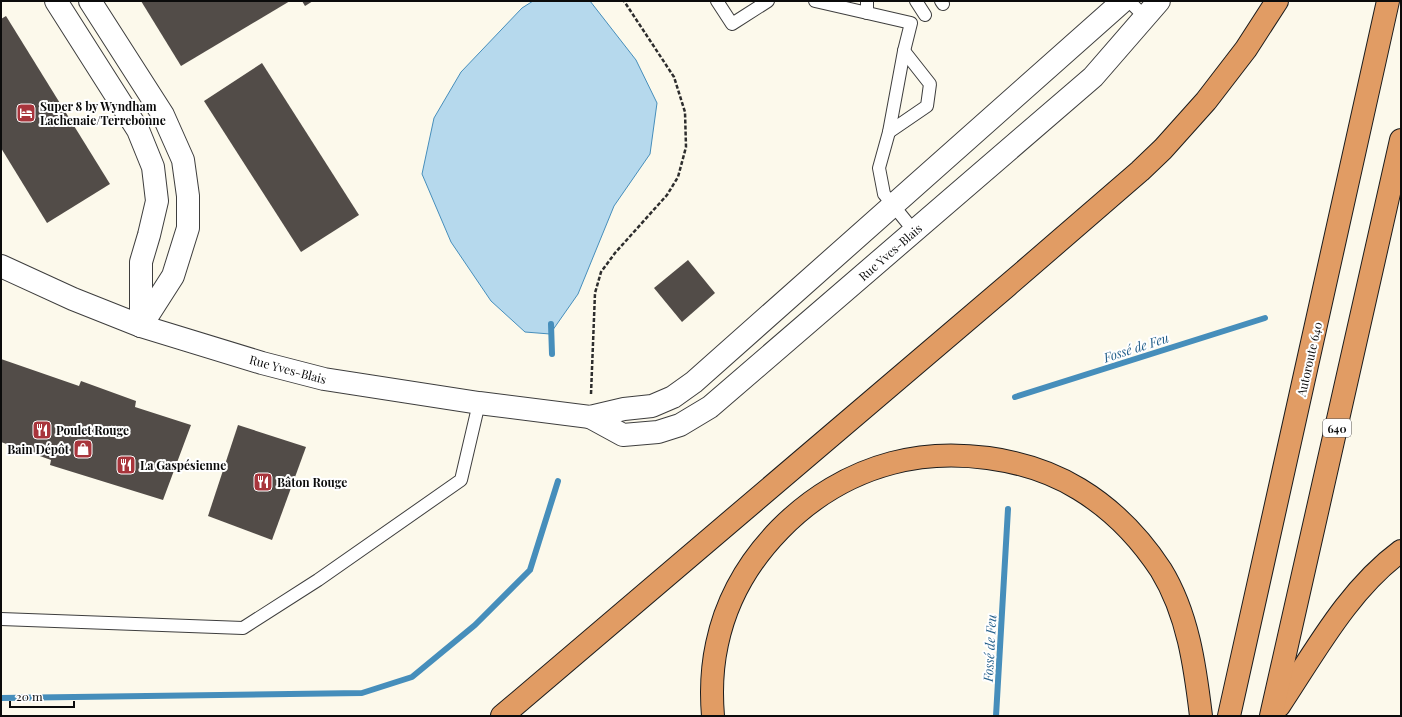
<svg xmlns="http://www.w3.org/2000/svg" width="1402" height="717" font-family="'Playfair Display',serif">
	<rect width="100%" height="100%" fill="#fcf9eb"/>
	<path fill="#b6d9ed" stroke="#468ebb" d="M 533,1 L 590,1 L 636,60 L 657,103 L 650,154 L 614,206 L 578,294 L 550,334 L 525,332 L 491,301 L 451,242 L 422,174 L 434,118 L 461,72 L 522,8 Z"/>
	<g fill="none" stroke-linecap="round" stroke-linejoin="round">
		<g stroke="#468ebb" stroke-width="6">
			<path d="M 551,324 L 552,354"/>
			<path d="M 1015,397 L 1265,318"/>
			<path d="M 1,698 L 362,693 L 412,677 L 475,625 L 530,570 L 558,481"/>
			<path d="M 996,716 L 1008,509"/>
		</g>
	</g>
	<g fill="#524c48">
		<path d="M 141,1 L 290,1 L 181,66 Z"/>
		<path d="M 302,1 L 313,1 L 305,6 Z"/>
		<path d="M 6,16 L 110,184 L 47,223 L 1,148 L 1,19 Z"/>
		<path d="M 262,63 L 359,215 L 301,252 L 204,101 Z"/>
		<path d="M 688,260 L 715,293 L 682,322 L 654,288 Z"/>
		<path d="M 1,359 L 79,386 L 81,381 L 136,401 L 135,407 L 191,425 L 163,500 L 50,465 L 51,460 L 1,442 Z"/>
		<path d="M 238,425 L 306,447 L 272,540 L 208,516 Z"/>
	</g>
	<g fill="none" stroke-linecap="round" stroke-linejoin="round">
		<g stroke="#3e3e3e" stroke-width="14">
			<g id="lane">
				<path d="M 717,1 L 732,24 L 768,1"/>
				<path d="M 815,1 L 911,23 L 904,51 L 889,132 L 879,168 L 884,194 L 914,231"/>
				<path d="M 916,1 L 925,15"/>
				<path d="M 941,1 L 943,4"/>
				<path d="M 1129,1 L 1145,17"/>
				<path d="M 867,13 L 867,1"/>
				<path d="M 889,132 L 927,106 L 930,84 L 904,51"/>
				<path d="M 1,619 L 243,628 L 318,580 L 461,480 L 479,403"/>
			</g>
		</g>
		<g stroke="#3e3e3e" stroke-width="24">
			<g id="street">
				<path d="M 56,1 L 138,130 L 153,167 L 157,201 L 149,235 L 141,262 L 141,326"/>
				<path d="M 90,1 L 163,115 L 183,160 L 188,196 L 188,228 L 173,276 L 141,326"/>
				<path d="M 1,266 L 73,299 L 141,326 L 262,363 L 324,379 L 479,403 L 590,417 L 624,409 L 652,406 L 673,397 L 694,382 L 1123,1"/>
				<path d="M 590,417 L 623,435 L 658,432 L 680,425 L 710,407 L 1093,77 L 1159,1"/>
			</g>
		</g>
		<g stroke="#1c1c1c" stroke-width="24">
			<g id="highway">
				<path d="M 1279,706 C 1315,652 1348,590 1401,551"/>
				<path d="M 502,716 L 1007,286 L 1140,171 L 1163,149 L 1206,101 L 1246,49 L 1277,1"/>
				<path d="M 713,716 C 711,692 712,667 717,644 C 735,558 808,485 892,463 C 951,447 1027,457 1079,489 C 1112,509 1140,538 1161,570 C 1188,614 1195,666 1201,716"/>
				<path d="M 1229,716 L 1388,1"/>
				<path d="M 1271,716 L 1401,140"/>
			</g>
		</g>
		<path stroke="#2d2d2d" stroke-width="2.5" stroke-dasharray="4 2" stroke-linecap="butt" d="M 591,394 L 595,293 L 601,272 L 615,253 L 667,195 L 678,177 L 686,147 L 685,112 L 674,77 L 624,1"/>
		<use href="#lane" stroke="#fff" stroke-width="12"/>
		<use href="#street" stroke="#fff" stroke-width="22"/>
		<use href="#highway" stroke="#e19c64" stroke-width="22"/>
	</g>
	<defs>
		<g id="hotel-square" transform="scale(1)"><rect x="-9" y="-9" width="18" height="18" rx="4" fill="#a8353c" stroke="#fff"/><path d="M-6-4.5h1.5V1H6V5H4.5V3h-9V5H-6ZM-4 0a1.8 1.8 0 1 1 3.6 0ZM.5 0V-2.5h3Q6-2.5 6 0Z" fill="#fff"/></g>
		<g id="restaurant-square" transform="scale(1)"><rect x="-9" y="-9" width="18" height="18" rx="4" fill="#a8353c" stroke="#fff"/><path d="M-5-6h1v4h1v-4h1v4h1v-4h1v5L-1.5 .5V6h-2V.5L-5-1ZM5-6V6H3V1.5H1.5Q1.5-4 5-6Z" fill="#fff"/></g>
		<g id="shop-square" transform="scale(1)"><rect x="-9" y="-9" width="18" height="18" rx="4" fill="#a8353c" stroke="#fff"/><path d="M-5-2.5h2.3a2.7 3.5 0 0 1 5.4 0H5L5.5 6h-11ZM-1.5-2.5h3a1.5 2.3 0 0 0-3 0Z" fill="#fff"/></g>
	</defs>
	<g fill-rule="evenodd">
		<use href="#hotel-square" x="26" y="113"/>
		<use href="#restaurant-square" x="42" y="430"/>
		<use href="#shop-square" x="83" y="449"/>
		<use href="#restaurant-square" x="126" y="465"/>
		<use href="#restaurant-square" x="263" y="482"/>
	</g>
	<g text-anchor="middle" dominant-baseline="central" stroke-width="4" stroke-linejoin="round" paint-order="stroke">
		<rect fill="#fff" stroke="#545454" stroke-width="1" x="1323" y="419" width="28" height="18" rx="3"/>
		<g font-size="11" font-weight="bold" fill="#0b0b0b">
			<text x="1337" y="428">640</text>
		</g>
		<g font-size="12" font-weight="bold" fill="#0b0b0b" stroke="#fff" text-anchor="start">
			<text x="40" y="106">Super 8 by Wyndham<tspan x="40" dy="14">Lachenaie/Terrebonne</tspan></text>
			<text x="56" y="430">Poulet Rouge</text>
			<text x="69" y="449" text-anchor="end">Bain Dépôt</text>
			<text x="140" y="465">La Gaspésienne</text>
			<text x="277" y="482">Bâton Rouge</text>
		</g>
		<g font-size="12" fill="#0b0b0b" stroke="#fff">
			<text transform="translate(890 252) rotate(-41)">Rue Yves-Blais</text>
			<text transform="translate(1309 359) rotate(-77)">Autoroute 640</text>
			<text transform="translate(288 369) rotate(15)">Rue Yves-Blais</text>
		</g>
		<g font-size="13" font-style="italic" fill="#25608b" stroke="#fff">
			<text transform="translate(1136 347) rotate(-18)">Fossé de Feu</text>
			<text transform="translate(989 648) rotate(-87)">Fossé de Feu</text>
		</g>
	</g>
	<rect width="1402" height="717" fill="none" stroke="#0b0b0b" stroke-width="4"/>
	<path d="M10 701v6h64v-6" fill="none" stroke="#0b0b0b" stroke-width="2"/>
	<text x="16" y="701" font-size="12" fill="#0b0b0b" stroke="#ffffff" stroke-width="3" paint-order="stroke">20 m</text>
</svg>
